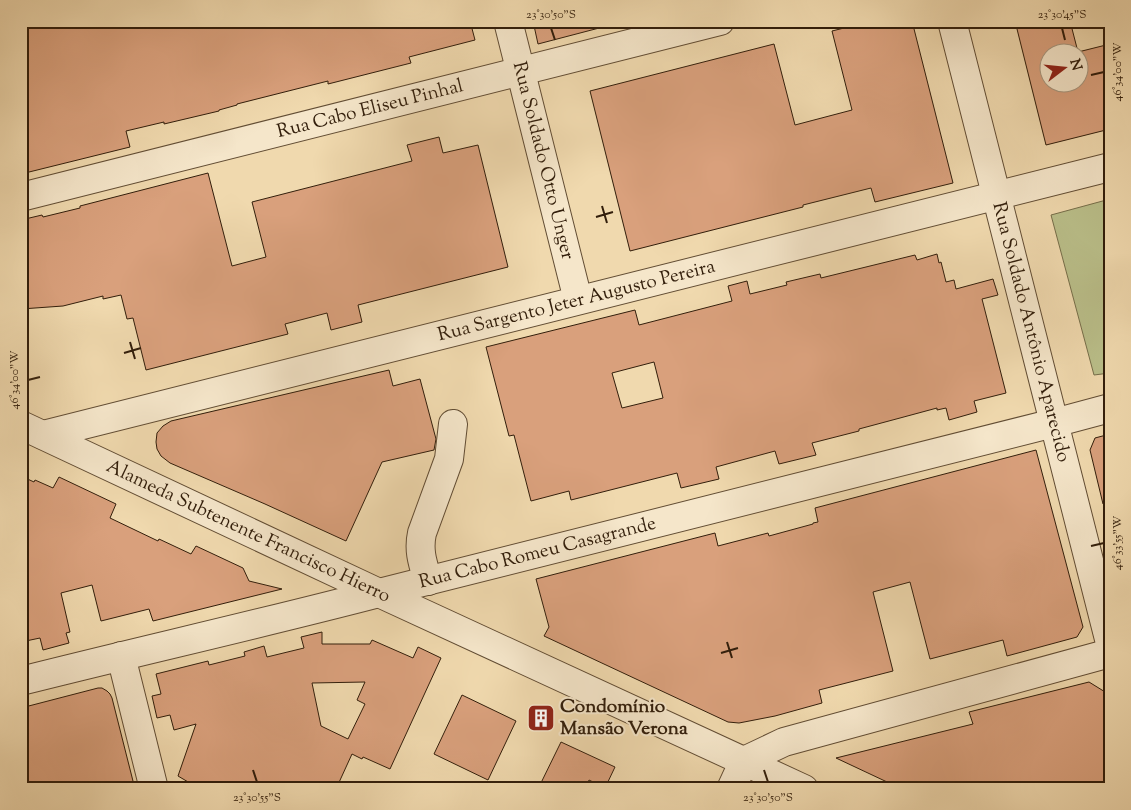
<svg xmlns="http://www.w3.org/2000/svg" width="1131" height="810" font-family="'Sorts Mill Goudy',serif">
	<rect width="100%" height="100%" fill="#f0d9ae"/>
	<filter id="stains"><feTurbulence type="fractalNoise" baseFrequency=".004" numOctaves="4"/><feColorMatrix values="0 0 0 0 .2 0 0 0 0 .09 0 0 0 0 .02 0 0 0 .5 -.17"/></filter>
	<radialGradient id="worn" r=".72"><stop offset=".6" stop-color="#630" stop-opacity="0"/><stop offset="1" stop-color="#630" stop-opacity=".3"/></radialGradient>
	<path fill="#babf8a" stroke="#766e4a" d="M 1110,199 L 1110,373 L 1094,375 L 1051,215 Z"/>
	<g fill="#d9a07c" stroke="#321e0b" fill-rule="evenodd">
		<path d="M 21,21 L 470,21 L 475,40 L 409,57 L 411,63 L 328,84 L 328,81 L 237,104 L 237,105 L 219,110 L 219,111 L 164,124 L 164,122 L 126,131 L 130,147 L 21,174 Z"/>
		<path d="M 533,21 L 602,21 L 603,27 L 538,44 Z"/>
		<path d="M 872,21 L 912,21 L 953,183 L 875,202 L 871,188 L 803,205 L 803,207 L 630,251 L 590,91 L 774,44 L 795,125 L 852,110 L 832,31 Z"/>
		<path d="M 1015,21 L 1070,21 L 1078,52 L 1110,44 L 1110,129 L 1046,145 ZM 1048,52 L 1078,52 L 1078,82 L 1048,82 Z"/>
		<path d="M 439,137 L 443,153 L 478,145 L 508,267 L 358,305 L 362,322 L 331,330 L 327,313 L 285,324 L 288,334 L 146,370 L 133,318 L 127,319 L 121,295 L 103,299 L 103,296 L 63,306 L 21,309 L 21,220 L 42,215 L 43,217 L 80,208 L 80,206 L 208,173 L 232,266 L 266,257 L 252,202 L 412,161 L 407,145 Z"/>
		<path d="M 937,254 L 939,263 L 941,262 L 946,282 L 954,280 L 956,289 L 993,279 L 998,295 L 982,299 L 1006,393 L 974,401 L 977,412 L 949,420 L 946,408 L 937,410 L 937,408 L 900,418 L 859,429 L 859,431 L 812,443 L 816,455 L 779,464 L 775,451 L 716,467 L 719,479 L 681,488 L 677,473 L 571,500 L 569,491 L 531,501 L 514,435 L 509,436 L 486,347 L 635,310 L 639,325 L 732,301 L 728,286 L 747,281 L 750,294 L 787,285 L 786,282 L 820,274 L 821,278 L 915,255 L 917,260 ZM 654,362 L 663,398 L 622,408 L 612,373 Z"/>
		<path d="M 389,370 L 393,386 L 420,379 L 436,439 L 434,450 L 382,462 L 346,541 L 265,504 L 170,463 L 161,456 L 157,449 L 156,442 L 157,433 L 163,426 L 171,421 Z"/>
		<path d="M 1110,434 L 1110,503 L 1103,504 L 1090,450 L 1095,438 Z"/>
		<path d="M 1036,450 L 1083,627 L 1077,637 L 1007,656 L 1003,640 L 930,659 L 910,582 L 873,592 L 893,671 L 819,690 L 822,703 L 775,716 L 739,723 L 728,722 L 544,636 L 549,627 L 536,579 L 715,533 L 718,546 L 768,533 L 769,536 L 813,524 L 813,523 L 818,522 L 815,508 Z"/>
		<path d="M 21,476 L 34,482 L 35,480 L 53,488 L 59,477 L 116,504 L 110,518 L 158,541 L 159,539 L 191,554 L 196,546 L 243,568 L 249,581 L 282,589 L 153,621 L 149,609 L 101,621 L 92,585 L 61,593 L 70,632 L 66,633 L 69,643 L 43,650 L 40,638 L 21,642 Z"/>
		<path d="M 322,632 L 322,644 L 370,644 L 372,640 L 413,658 L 418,647 L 441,658 L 390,769 L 363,757 L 362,759 L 352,754 L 336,789 L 200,789 L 178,776 L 196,724 L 174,730 L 170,715 L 157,718 L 152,696 L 161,694 L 156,674 L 208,661 L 209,665 L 245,656 L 244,652 L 264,646 L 267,657 L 304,648 L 301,637 ZM 365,682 L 357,700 L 365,704 L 348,739 L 321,726 L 312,683 Z"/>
		<path d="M 1089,682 L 1110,695 L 1110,789 L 902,789 L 836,758 L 973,724 L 969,712 Z"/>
		<path d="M 98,688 L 102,688 L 107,691 L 110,694 L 112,698 L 135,789 L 21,789 L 21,708 Z"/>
		<path d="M 462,695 L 516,721 L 488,780 L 434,754 Z"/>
		<path d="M 561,742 L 615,767 L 605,788 L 589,780 L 585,789 L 538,789 Z"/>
	</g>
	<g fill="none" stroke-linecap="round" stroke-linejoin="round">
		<g stroke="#624d34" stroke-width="30">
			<g id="minor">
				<path id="s1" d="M 508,21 L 578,300"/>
				<path id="s2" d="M 952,21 L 1110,643"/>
				<path id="s3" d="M 21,197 L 720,21"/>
				<path id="s4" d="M 21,425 L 379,593 L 804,789"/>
				<path id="s5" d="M 43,435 L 1110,167"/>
				<path d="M 428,581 C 423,564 418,551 422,533 L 449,459 L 453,424"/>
				<path d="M 121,656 L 154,789"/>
				<path id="s6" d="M 21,681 C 140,651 260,624 379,593 L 1054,423 L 1110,408"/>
				<path d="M 744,761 L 784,742 L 1110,653"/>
				<path d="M 731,789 L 744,761"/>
			</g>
		</g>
		<use href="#minor" stroke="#f5e6ca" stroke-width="28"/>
	</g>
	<path fill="none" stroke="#321e0b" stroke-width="2" d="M 551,28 L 555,40M 1062,28 L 1065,40M 1091,75 L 1104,72M 602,206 L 607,223M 596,217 L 613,212M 130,342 L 135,359M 124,353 L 141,348M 28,380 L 40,377M 1091,546 L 1104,543M 727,642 L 732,658M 721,653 L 738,648M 253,770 L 257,782M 764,770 L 768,782"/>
	<defs>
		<g id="building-square" transform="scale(1.4375)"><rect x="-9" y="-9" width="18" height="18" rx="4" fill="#8f2418" stroke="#f5e6ca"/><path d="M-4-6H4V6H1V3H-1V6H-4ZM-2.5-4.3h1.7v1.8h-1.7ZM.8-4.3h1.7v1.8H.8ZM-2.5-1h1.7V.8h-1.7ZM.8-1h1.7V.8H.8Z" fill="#fff"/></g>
	</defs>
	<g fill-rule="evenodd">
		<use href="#building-square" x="541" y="718"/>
	</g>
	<g text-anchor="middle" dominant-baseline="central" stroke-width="4" stroke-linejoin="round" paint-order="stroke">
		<g font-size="19" fill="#321e0b" stroke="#f5e6ca">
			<text stroke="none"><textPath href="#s3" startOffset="360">Rua Cabo Eliseu Pinhal</textPath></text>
			<text stroke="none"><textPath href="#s1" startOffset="144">Rua Soldado Otto Unger</textPath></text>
			<text stroke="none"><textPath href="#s5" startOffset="550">Rua Sargento Jeter Augusto Pereira</textPath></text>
			<text stroke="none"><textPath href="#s2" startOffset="321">Rua Soldado Antônio Aparecido</textPath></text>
			<text stroke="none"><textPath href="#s4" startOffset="251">Alameda Subtenente Francisco Hierro</textPath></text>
			<text stroke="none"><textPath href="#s6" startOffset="532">Rua Cabo Romeu Casagrande</textPath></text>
		</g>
		<g font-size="19" font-weight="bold" fill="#321e0b" stroke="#f5e6ca" text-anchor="start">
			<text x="560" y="707">Condomínio<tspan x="560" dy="22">Mansão Verona</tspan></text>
		</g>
	</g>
	<rect width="1131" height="810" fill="none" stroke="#f0d9ae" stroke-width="55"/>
	<g transform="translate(1064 68) rotate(74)"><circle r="24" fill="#f5e6ca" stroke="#a7967e"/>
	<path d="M0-4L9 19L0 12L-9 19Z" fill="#8f2418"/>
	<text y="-8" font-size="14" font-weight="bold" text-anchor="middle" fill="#321e0b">N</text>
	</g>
	<rect x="28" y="28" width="1076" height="754" fill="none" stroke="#321e0b" stroke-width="2"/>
	<g font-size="12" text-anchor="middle" fill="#321e0b">
		<text x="551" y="18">23°30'50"S</text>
		<text x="1062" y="18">23°30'45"S</text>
		<text transform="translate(1117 72) rotate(-90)" y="4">46°34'00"W</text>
		<text transform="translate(14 380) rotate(-90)" y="4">46°34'00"W</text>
		<text transform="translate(1117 543) rotate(-90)" y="4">46°33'55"W</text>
		<text x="257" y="801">23°30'55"S</text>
		<text x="768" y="801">23°30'50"S</text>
	</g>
	<rect width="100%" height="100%" filter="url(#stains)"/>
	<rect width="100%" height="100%" fill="url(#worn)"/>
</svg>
